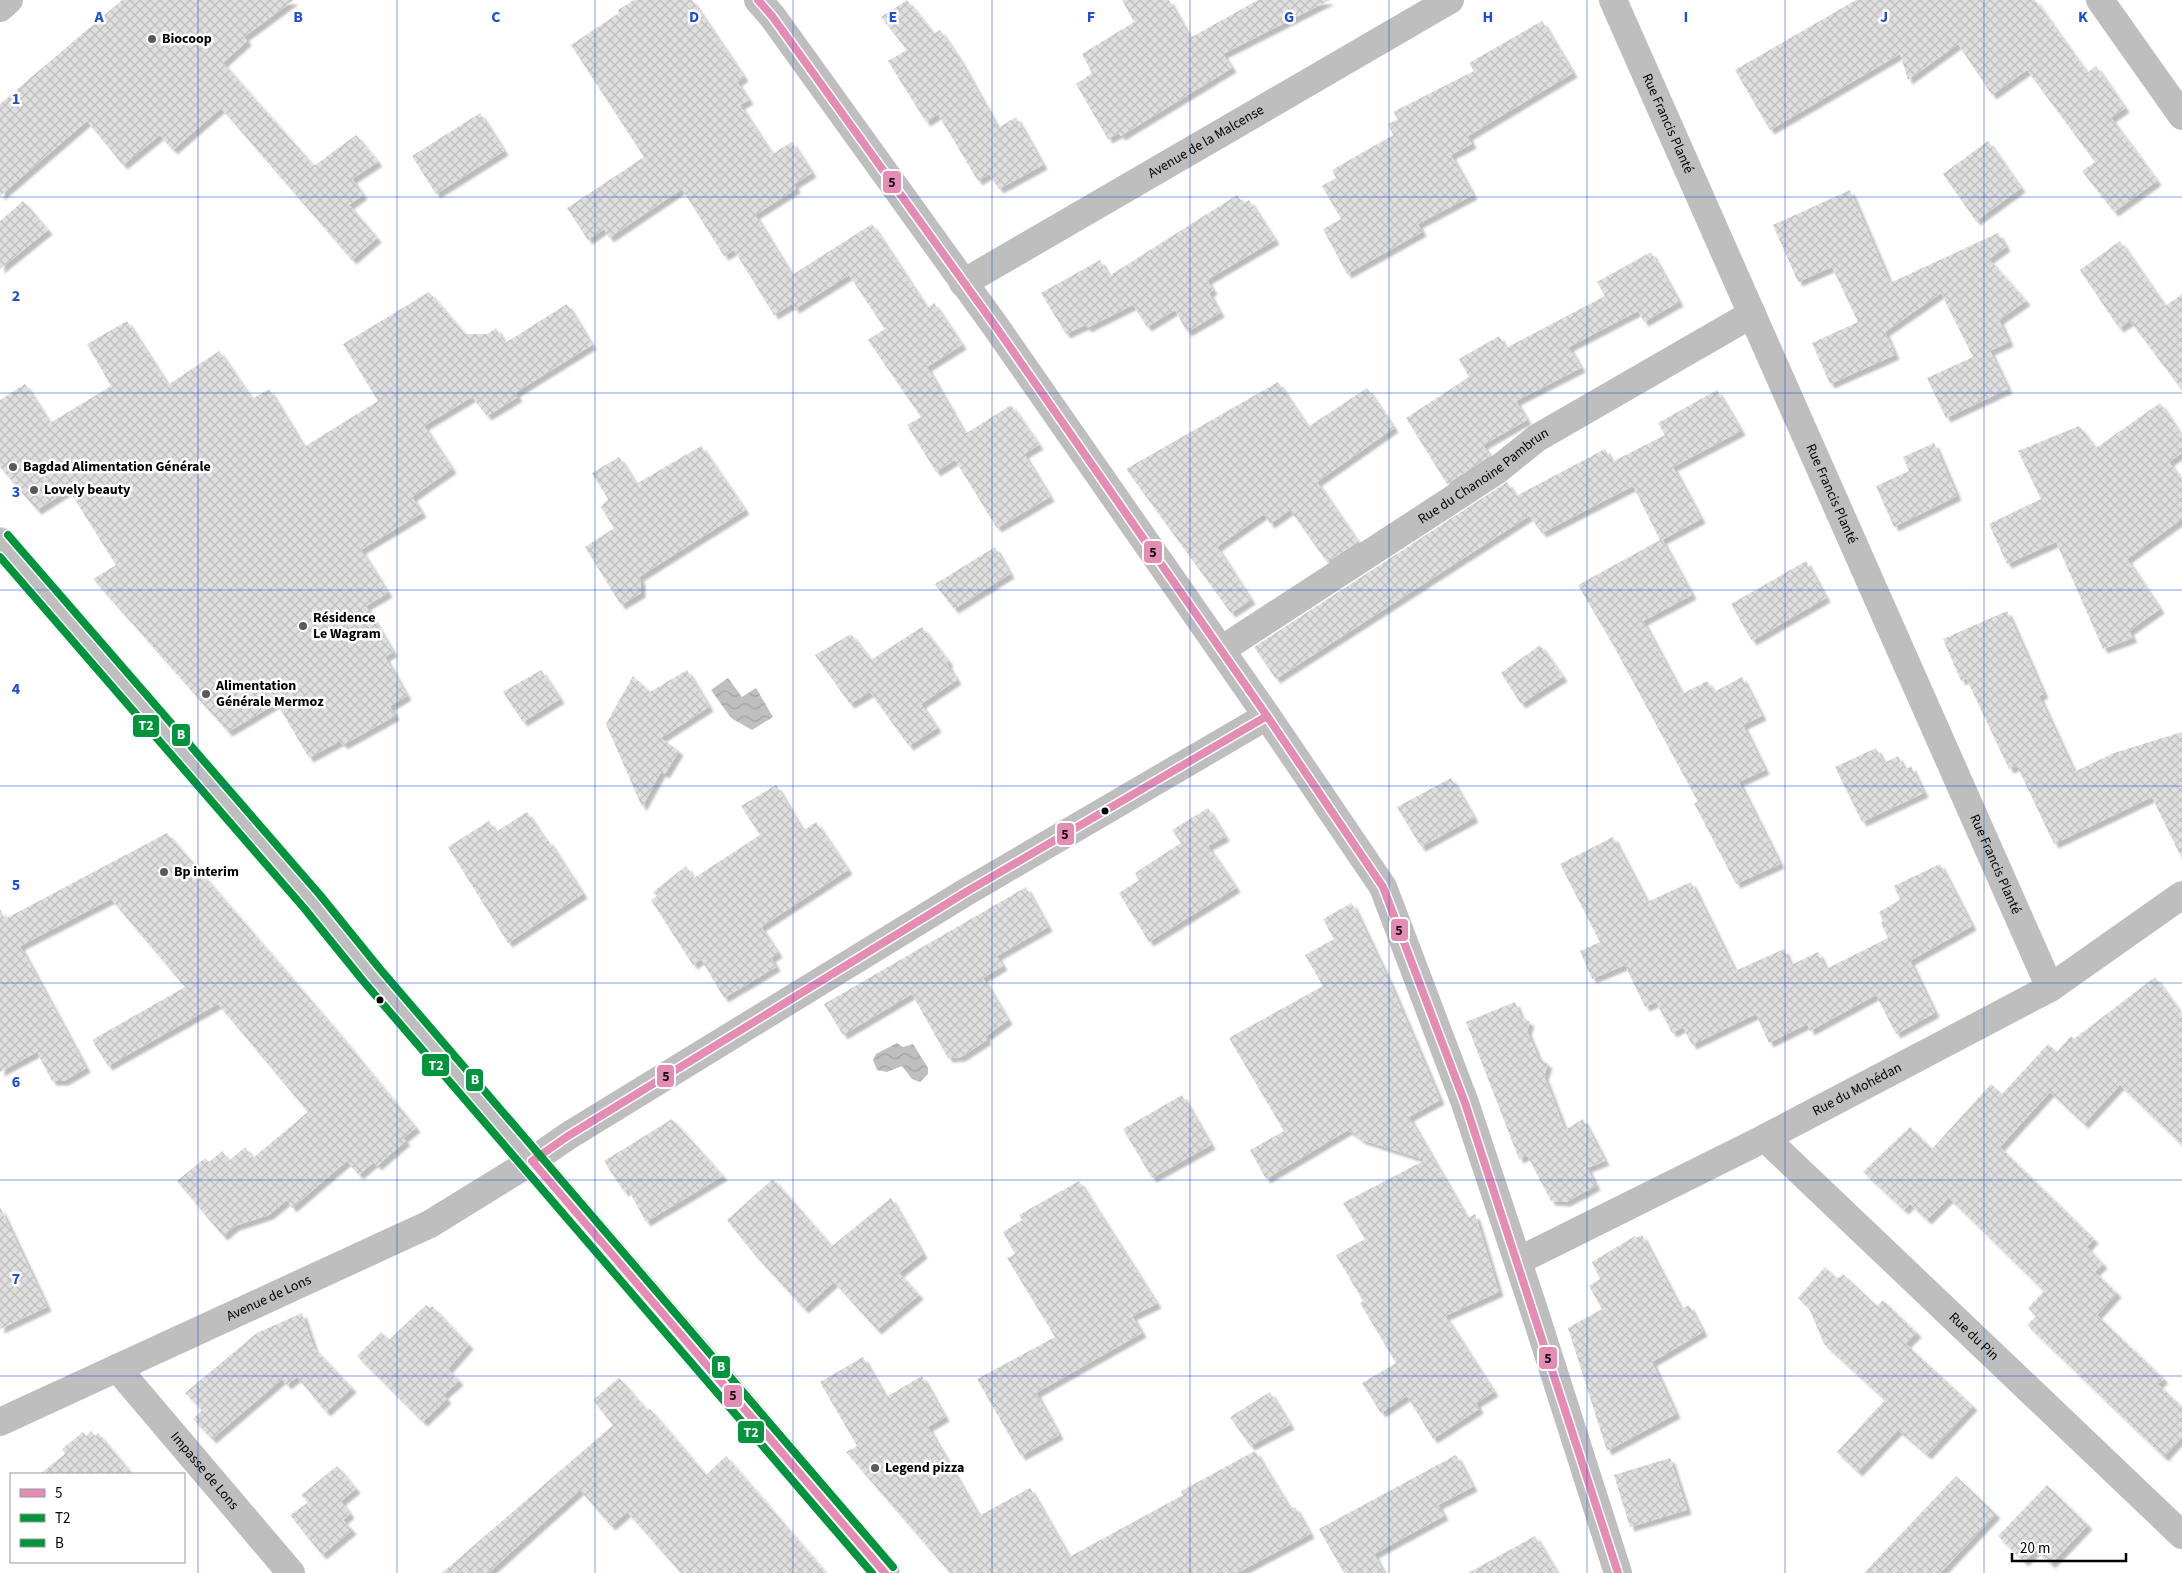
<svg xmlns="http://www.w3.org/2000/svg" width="2182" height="1573" font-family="'Source Sans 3',sans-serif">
	<defs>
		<pattern id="water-waves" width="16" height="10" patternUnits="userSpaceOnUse" patternTransform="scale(1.25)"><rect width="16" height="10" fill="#bfbfbf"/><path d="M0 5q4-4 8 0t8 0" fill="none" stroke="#a2a2a2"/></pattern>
		<pattern id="building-cross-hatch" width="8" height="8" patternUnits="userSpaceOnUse" patternTransform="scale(1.25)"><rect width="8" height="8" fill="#dfdfdf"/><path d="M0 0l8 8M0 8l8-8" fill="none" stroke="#bebebe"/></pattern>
		<filter id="shadow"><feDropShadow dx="4.5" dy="4.5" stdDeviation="1" flood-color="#0004"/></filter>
	</defs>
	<rect width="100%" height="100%" fill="#fff"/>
	<g fill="url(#water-waves)">
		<path d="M 728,678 L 742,697 L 756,688 L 773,717 L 752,730 L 731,718 L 711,690 Z"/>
		<path d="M 897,1043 L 903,1047 L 913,1044 L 928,1068 L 928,1074 L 920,1082 L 912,1079 L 902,1066 L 887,1072 L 877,1070 L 873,1060 L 876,1054 Z"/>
	</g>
	<g fill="url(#building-cross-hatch)" filter="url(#shadow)">
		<path d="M 122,0 L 294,0 L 244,37 L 247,41 L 223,63 L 314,166 L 356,135 L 378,162 L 352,179 L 363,195 L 349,205 L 377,238 L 352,260 L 221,108 L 173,150 L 160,135 L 123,165 L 87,121 L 0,196 L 0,104 Z"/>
		<path d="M 634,0 L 692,0 L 744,77 L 737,82 L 749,100 L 740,105 L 772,154 L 792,142 L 812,173 L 794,184 L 796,189 L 755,215 L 792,275 L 872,224 L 927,308 L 934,303 L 962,345 L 927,367 L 965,434 L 1011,405 L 1039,445 L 1024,454 L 1050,497 L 997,528 L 955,460 L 936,472 L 907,425 L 921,417 L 868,340 L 885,329 L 849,275 L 795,309 L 792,304 L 774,315 L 734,250 L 724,256 L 682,189 L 609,238 L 604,229 L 588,240 L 567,208 L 644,157 L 571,45 L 619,13 L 618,10 Z"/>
		<path d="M 907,0 L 934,34 L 940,30 L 960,60 L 998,128 L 1016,117 L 1043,165 L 999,189 L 989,174 L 978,181 L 938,114 L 926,122 L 888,61 L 907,50 L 881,17 Z"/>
		<path d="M 1122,0 L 1169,0 L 1190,38 L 1258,0 L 1330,0 L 1223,54 L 1232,68 L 1121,136 L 1119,133 L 1108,139 L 1076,84 L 1092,73 L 1082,54 L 1134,22 Z"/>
		<path d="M 1856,0 L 2035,0 L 2087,73 L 2096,66 L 2125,108 L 2111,118 L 2157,181 L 2114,212 L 2082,171 L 2095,162 L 2027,70 L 1992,95 L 1958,44 L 1908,80 L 1900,54 L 1770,130 L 1735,70 Z"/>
		<path d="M 1542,21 L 1573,73 L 1468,136 L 1472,144 L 1451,155 L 1473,195 L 1418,224 L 1422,232 L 1347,274 L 1323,229 L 1341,219 L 1322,186 L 1336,178 L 1332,170 L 1393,135 L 1388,124 L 1398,119 L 1393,112 L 1474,71 L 1469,63 Z"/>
		<path d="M 480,113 L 504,151 L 436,194 L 412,156 Z"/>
		<path d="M 1988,141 L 2021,188 L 1976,221 L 1943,174 Z"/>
		<path d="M 1850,190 L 1890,283 L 1998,233 L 2006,247 L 1989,259 L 2026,301 L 1999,320 L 2009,342 L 1990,351 L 2008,389 L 1946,418 L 1927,378 L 1973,357 L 1941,293 L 1885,332 L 1895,355 L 1830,384 L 1812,343 L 1858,322 L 1832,267 L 1798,282 L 1773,225 Z"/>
		<path d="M 1237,195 L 1243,204 L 1249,200 L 1275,240 L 1207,280 L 1213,290 L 1209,293 L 1220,313 L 1187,332 L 1175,310 L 1147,327 L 1133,305 L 1087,328 L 1085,325 L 1066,334 L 1041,293 L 1100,260 L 1109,276 Z"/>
		<path d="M 23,201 L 48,230 L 0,269 L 0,221 Z"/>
		<path d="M 2120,241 L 2165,306 L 2182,294 L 2182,390 L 2130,321 L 2119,328 L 2080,270 Z"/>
		<path d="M 1651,252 L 1679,302 L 1644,322 L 1638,311 L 1569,347 L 1581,368 L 1516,401 L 1527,420 L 1483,445 L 1490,456 L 1447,484 L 1406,418 L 1469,377 L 1459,359 L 1499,336 L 1506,348 L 1605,296 L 1597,282 Z"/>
		<path d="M 429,292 L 465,334 L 487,334 L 496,328 L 505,343 L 567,304 L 592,345 L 515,393 L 518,397 L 487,416 L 472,397 L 424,426 L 452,469 L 412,497 L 422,513 L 361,550 L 388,593 L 366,606 L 393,652 L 385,657 L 407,696 L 390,706 L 395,716 L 343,745 L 340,741 L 309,758 L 277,703 L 228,732 L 93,579 L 116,565 L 69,490 L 37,510 L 0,467 L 0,400 L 25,384 L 50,423 L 111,386 L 87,344 L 127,321 L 168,385 L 219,351 L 252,399 L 269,389 L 304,447 L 378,401 L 343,344 Z"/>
		<path d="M 1278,382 L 1308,427 L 1367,388 L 1394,428 L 1317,482 L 1358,542 L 1327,562 L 1290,510 L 1270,524 L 1264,514 L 1217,547 L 1251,600 L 1231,613 L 1126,469 Z"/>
		<path d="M 1717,390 L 1741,431 L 1673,467 L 1701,519 L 1662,540 L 1692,595 L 1643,621 L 1682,694 L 1707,681 L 1714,692 L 1742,677 L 1762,716 L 1743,725 L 1765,770 L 1739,782 L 1780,864 L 1736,884 L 1694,803 L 1698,802 L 1612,643 L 1578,585 L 1660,540 L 1633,486 L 1542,533 L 1523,507 L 1529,516 L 1276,679 L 1254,647 L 1507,482 L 1516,496 L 1605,449 L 1612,462 L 1665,435 L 1658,423 Z"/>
		<path d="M 2160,403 L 2182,436 L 2182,453 L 2169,462 L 2182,481 L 2182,519 L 2127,559 L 2160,609 L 2129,631 L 2133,638 L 2103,649 L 2056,542 L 2007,564 L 1989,524 L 2041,499 L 2018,451 L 2079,426 L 2096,448 Z"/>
		<path d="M 1934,443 L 1957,496 L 1894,527 L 1876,486 L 1909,471 L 1903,457 Z"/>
		<path d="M 701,446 L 745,510 L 639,577 L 641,581 L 641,593 L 621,605 L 585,547 L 614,528 L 601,507 L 608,499 L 592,473 L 619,457 L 636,484 Z"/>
		<path d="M 995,547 L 1010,574 L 954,609 L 935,584 Z"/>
		<path d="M 1806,561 L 1826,598 L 1752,641 L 1731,604 Z"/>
		<path d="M 2007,611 L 2044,694 L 2039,696 L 2074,772 L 2114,753 L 2182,732 L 2182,859 L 2152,797 L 2054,844 L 2017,766 L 2009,769 L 1966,678 L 1961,681 L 1943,639 Z"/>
		<path d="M 922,627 L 949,662 L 947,664 L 957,680 L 921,704 L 937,728 L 909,746 L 870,692 L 850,704 L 815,655 L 851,634 L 871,660 Z"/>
		<path d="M 1540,645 L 1563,677 L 1521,704 L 1501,673 Z"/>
		<path d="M 541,670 L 560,699 L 523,722 L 503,692 Z"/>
		<path d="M 687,670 L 709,707 L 661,738 L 679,751 L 665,774 L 661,772 L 642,807 L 606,724 L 633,676 L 650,692 Z"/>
		<path d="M 1876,748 L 1884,763 L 1898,756 L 1905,770 L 1911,766 L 1924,793 L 1862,822 L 1835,767 Z"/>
		<path d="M 1451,778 L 1474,818 L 1421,847 L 1397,807 Z"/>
		<path d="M 776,785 L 803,831 L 816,822 L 848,870 L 761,927 L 778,953 L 771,958 L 776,967 L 724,998 L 701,959 L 693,965 L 651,900 L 657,896 L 653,892 L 686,866 L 694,878 L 760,835 L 741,806 Z"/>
		<path d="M 1208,808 L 1225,837 L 1208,846 L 1236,888 L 1149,942 L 1119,893 L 1139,880 L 1135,873 L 1181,843 L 1172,830 Z"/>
		<path d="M 527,812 L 546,841 L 548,840 L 583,894 L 508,943 L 448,847 L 489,821 L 496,832 Z"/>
		<path d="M 167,833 L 332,1025 L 416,1128 L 403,1138 L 406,1141 L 377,1166 L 374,1162 L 359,1175 L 347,1161 L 292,1208 L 287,1200 L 269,1215 L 235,1226 L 223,1236 L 177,1181 L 205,1158 L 209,1162 L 222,1151 L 229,1161 L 245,1147 L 253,1158 L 308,1112 L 218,1004 L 108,1066 L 92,1040 L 185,987 L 111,899 L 20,946 L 86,1068 L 64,1081 L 52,1081 L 37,1052 L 0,1072 L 0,909 L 5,919 Z"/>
		<path d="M 1613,837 L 1647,902 L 1691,882 L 1735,971 L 1784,949 L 1791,965 L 1818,952 L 1826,969 L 1888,938 L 1881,923 L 1883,921 L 1879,912 L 1900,900 L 1894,886 L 1940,864 L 1972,926 L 1910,961 L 1935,1013 L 1896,1034 L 1876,995 L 1810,1031 L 1807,1024 L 1769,1043 L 1756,1014 L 1692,1045 L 1683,1027 L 1672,1033 L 1656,1002 L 1645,1007 L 1625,965 L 1592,979 L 1580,951 L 1600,942 L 1560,864 Z"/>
		<path d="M 1026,887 L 1048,927 L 997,956 L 1003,966 L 983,978 L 1008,1020 L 985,1037 L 987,1040 L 961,1057 L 948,1058 L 912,994 L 843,1035 L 824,1004 Z"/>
		<path d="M 1352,903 L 1390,983 L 1440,1100 L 1409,1117 L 1467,1218 L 1475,1214 L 1499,1292 L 1445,1316 L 1494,1392 L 1476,1403 L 1479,1409 L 1433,1439 L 1407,1396 L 1381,1413 L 1362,1383 L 1396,1363 L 1360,1303 L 1363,1301 L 1336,1255 L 1365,1239 L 1343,1203 L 1425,1160 L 1362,1140 L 1348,1130 L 1266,1179 L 1250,1150 L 1284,1131 L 1229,1038 L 1323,986 L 1305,955 L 1334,939 L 1323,919 Z"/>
		<path d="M 2155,977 L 2182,1014 L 2182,1145 L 2120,1085 L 2084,1124 L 2050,1092 L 2000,1147 L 2094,1239 L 2087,1247 L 2103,1264 L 2095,1272 L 2117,1293 L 2097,1315 L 2164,1379 L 2158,1384 L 2182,1407 L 2182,1437 L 2164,1457 L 2027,1325 L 2036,1316 L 2028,1308 L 2044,1291 L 1949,1198 L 1927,1220 L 1910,1204 L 1904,1210 L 1863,1172 L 1910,1127 L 1932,1149 L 1991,1084 L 2002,1094 L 2048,1044 L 2057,1052 L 2071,1036 L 2074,1039 Z"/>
		<path d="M 1515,1002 L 1521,1017 L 1530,1022 L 1527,1031 L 1538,1057 L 1548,1064 L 1544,1076 L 1565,1130 L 1583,1119 L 1605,1161 L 1587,1168 L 1596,1186 L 1566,1202 L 1551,1201 L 1527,1155 L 1519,1159 L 1466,1022 Z"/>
		<path d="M 1182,1095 L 1211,1145 L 1152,1178 L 1123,1129 Z"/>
		<path d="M 672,1119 L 723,1176 L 646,1222 L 628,1189 L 624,1192 L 604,1161 Z"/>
		<path d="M 773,1179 L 832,1246 L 891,1198 L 923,1254 L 899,1273 L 919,1295 L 877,1330 L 834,1282 L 804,1309 L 755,1255 L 727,1220 Z"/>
		<path d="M 1079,1181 L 1157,1304 L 1132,1316 L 1142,1333 L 1036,1393 L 1059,1435 L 1021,1456 L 977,1379 L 1055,1337 L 1007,1258 L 1015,1254 L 1003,1232 L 1022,1220 L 1019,1215 Z"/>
		<path d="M 0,1207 L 47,1307 L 0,1329 Z"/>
		<path d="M 1642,1235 L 1681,1309 L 1689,1305 L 1703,1332 L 1652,1362 L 1676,1414 L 1607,1451 L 1568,1328 L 1602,1309 L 1589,1286 L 1600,1279 L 1592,1262 L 1635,1236 L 1636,1238 Z"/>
		<path d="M 1825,1267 L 1837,1279 L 1843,1274 L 1877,1306 L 1883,1300 L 1917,1333 L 1906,1344 L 1973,1406 L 1927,1455 L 1898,1430 L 1858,1472 L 1837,1452 L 1885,1400 L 1824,1344 L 1809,1308 L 1798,1298 Z"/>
		<path d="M 426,1305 L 430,1308 L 432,1306 L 469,1345 L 448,1369 L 459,1381 L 443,1395 L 447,1399 L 423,1422 L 357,1356 L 381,1332 L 389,1340 Z"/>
		<path d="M 302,1313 L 314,1348 L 352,1388 L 326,1412 L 297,1377 L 287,1385 L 282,1379 L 212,1439 L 193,1419 L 202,1410 L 185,1393 L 257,1333 Z"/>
		<path d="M 863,1357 L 886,1397 L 922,1376 L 945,1417 L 928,1427 L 979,1516 L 1030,1488 L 1069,1557 L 1183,1495 L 1181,1491 L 1255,1451 L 1290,1509 L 1295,1507 L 1310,1534 L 1237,1573 L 950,1573 L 846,1452 L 857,1446 L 820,1382 Z"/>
		<path d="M 619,1378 L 648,1411 L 650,1409 L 706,1475 L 726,1456 L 826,1573 L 681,1573 L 627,1512 L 611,1526 L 580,1490 L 488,1573 L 442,1573 L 613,1425 L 593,1400 Z"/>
		<path d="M 1270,1392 L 1290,1425 L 1250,1446 L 1230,1417 Z"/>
		<path d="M 91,1431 L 95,1436 L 98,1433 L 132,1474 L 40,1474 L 65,1454 L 62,1449 L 83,1432 L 86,1436 Z"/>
		<path d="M 1456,1455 L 1473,1487 L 1438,1505 L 1444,1516 L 1374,1554 L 1384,1573 L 1344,1573 L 1319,1529 Z"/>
		<path d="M 1670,1458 L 1687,1510 L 1630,1527 L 1614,1475 Z"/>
		<path d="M 337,1466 L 356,1489 L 341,1501 L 350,1514 L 343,1520 L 352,1530 L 322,1555 L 290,1515 L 309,1502 L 301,1495 Z"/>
		<path d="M 1956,1476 L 1996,1514 L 1940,1573 L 1864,1573 Z"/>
		<path d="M 2047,1485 L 2088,1525 L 2051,1564 L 2036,1550 L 2024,1562 L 1998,1536 Z"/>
		<path d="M 1535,1536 L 1557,1573 L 1468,1573 Z"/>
	</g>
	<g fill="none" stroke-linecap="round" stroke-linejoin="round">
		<g stroke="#dbdbdb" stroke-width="30">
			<path id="major" d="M 0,542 L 312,902 L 372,975 L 704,1360 L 885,1573"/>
		</g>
		<g stroke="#bebebe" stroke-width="28">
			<path d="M 758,0 L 772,16 L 996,327 L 1267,716 L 1383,887 L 1465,1103 L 1533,1307 L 1618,1573"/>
			<path id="s1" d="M 1613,0 L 2050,988"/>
			<path d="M 2100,0 L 2182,116"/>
			<path d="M 0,8 L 9,0"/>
			<path id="s2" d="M 963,283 L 1450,0"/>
			<path id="s3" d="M 1221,650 L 1496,471 L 1537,438 L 1752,314"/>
			<path id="s4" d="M 1765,1138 L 2182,1535"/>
			<path id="s5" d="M 1518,1261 L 1765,1138 L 2050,988 L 2182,895"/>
			<path id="s6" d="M 117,1368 L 291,1573"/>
			<path id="s7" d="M 0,1422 L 430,1224 L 532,1161 L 568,1136 L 966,892 L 1267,716"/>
		</g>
		<use href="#major" stroke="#bebebe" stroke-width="28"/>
		<g stroke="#fff" stroke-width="11">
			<g id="bus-1">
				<path d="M 758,0 L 772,16 L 996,327 L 1267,716 L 1383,887 L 1465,1103 L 1618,1573"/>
				<path d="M 885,1573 L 532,1161 L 568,1136 L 966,892 L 1267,716"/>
			</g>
		</g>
		<g stroke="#fff" stroke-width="11">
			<path id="bus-2" d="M 0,557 L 304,908 L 364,982 L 872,1573"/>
		</g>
		<g stroke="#fff" stroke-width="11">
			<path id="bus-3" d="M 8,535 L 320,895 L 380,969 L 893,1567"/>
		</g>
		<use href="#bus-1" stroke="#e58cb4" stroke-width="8"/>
		<use href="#bus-2" stroke="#00943c" stroke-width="8"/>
		<use href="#bus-3" stroke="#00943c" stroke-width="8"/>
	</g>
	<path fill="none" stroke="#1d4ed8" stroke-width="1" stroke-opacity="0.55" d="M 198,0 L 198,1573M 397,0 L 397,1573M 595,0 L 595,1573M 793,0 L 793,1573M 992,0 L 992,1573M 1190,0 L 1190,1573M 1389,0 L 1389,1573M 1587,0 L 1587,1573M 1785,0 L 1785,1573M 1984,0 L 1984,1573M 0,197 L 2182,197M 0,393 L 2182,393M 0,590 L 2182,590M 0,786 L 2182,786M 0,983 L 2182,983M 0,1180 L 2182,1180M 0,1376 L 2182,1376"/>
	<g fill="#595959" stroke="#fff" stroke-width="2">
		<circle cx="152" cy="39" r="5"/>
		<circle cx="13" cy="467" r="5"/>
		<circle cx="34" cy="490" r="5"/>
		<circle cx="303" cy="626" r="5"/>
		<circle cx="206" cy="694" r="5"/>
		<circle cx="164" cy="872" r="5"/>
		<circle cx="875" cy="1468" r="5"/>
	</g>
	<g fill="#000" stroke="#fff" stroke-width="2">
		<circle cx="1105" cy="811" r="4.5"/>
		<circle cx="380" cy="1000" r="4.5"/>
	</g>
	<g text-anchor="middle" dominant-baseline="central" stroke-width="5" stroke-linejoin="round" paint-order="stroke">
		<g font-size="14" font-weight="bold" fill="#000" stroke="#fff" text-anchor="start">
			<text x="162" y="39">Biocoop</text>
			<text x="23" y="467">Bagdad Alimentation Générale</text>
			<text x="44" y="490">Lovely beauty</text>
			<text x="313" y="618">Résidence<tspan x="313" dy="16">Le Wagram</tspan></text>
			<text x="216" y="686">Alimentation<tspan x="216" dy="16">Générale Mermoz</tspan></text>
			<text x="174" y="872">Bp interim</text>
			<text x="885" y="1468">Legend pizza</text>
		</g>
		<g font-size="14" fill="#000" stroke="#fff">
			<text stroke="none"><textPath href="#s1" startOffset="135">Rue Francis Planté</textPath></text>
			<text stroke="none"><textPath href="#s2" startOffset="281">Avenue de la Malcense</textPath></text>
			<text stroke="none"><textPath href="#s3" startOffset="315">Rue du Chanoine Pambrun</textPath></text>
			<text stroke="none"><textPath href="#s1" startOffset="540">Rue Francis Planté</textPath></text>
			<text stroke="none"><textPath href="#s1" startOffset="945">Rue Francis Planté</textPath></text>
			<text stroke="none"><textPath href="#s5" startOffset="380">Rue du Mohédan</textPath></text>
			<text stroke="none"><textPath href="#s7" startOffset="296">Avenue de Lons</textPath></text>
			<text stroke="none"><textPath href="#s4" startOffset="288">Rue du Pin</textPath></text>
			<text stroke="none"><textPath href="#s6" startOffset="135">Impasse de Lons</textPath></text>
		</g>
	</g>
	<g font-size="16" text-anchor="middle" font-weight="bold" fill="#1d4ed8" stroke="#fff" stroke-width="5" stroke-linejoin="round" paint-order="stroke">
		<text x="99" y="22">A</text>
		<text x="298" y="22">B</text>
		<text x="496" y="22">C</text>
		<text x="694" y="22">D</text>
		<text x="893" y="22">E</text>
		<text x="1091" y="22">F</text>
		<text x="1289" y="22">G</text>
		<text x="1488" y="22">H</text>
		<text x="1686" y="22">I</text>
		<text x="1884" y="22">J</text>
		<text x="2083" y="22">K</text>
		<text x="16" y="104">1</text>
		<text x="16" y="301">2</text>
		<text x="16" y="497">3</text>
		<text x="16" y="694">4</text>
		<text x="16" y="890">5</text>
		<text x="16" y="1087">6</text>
		<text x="16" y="1284">7</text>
	</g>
	<g stroke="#fff" stroke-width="2">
		<rect x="882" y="170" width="20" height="24" rx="5" fill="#e58cb4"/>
		<rect x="1143" y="540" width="20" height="24" rx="5" fill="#e58cb4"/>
		<rect x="132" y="714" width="28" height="24" rx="5" fill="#00943c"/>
		<rect x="171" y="723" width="20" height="24" rx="5" fill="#00943c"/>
		<rect x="1056" y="822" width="19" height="24" rx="5" fill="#e58cb4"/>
		<rect x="1390" y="918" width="19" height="24" rx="5" fill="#e58cb4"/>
		<rect x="421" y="1053" width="29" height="24" rx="5" fill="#00943c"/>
		<rect x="656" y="1064" width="19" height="24" rx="5" fill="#e58cb4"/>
		<rect x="465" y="1068" width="19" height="24" rx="5" fill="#00943c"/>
		<rect x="1538" y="1346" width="20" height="24" rx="5" fill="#e58cb4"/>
		<rect x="711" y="1355" width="20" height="24" rx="5" fill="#00943c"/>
		<rect x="723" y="1384" width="20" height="24" rx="5" fill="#e58cb4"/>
		<rect x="737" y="1420" width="28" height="24" rx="5" fill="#00943c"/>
	</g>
	<g font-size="14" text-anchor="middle" font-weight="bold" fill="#fff">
		<text x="146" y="730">T2</text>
		<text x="181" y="739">B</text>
		<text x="436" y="1070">T2</text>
		<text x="475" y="1084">B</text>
		<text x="721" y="1371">B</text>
		<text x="751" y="1437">T2</text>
	</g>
	<g font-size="14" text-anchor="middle" font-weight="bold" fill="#111">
		<text x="892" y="187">5</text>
		<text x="1153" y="557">5</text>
		<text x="1065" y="839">5</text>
		<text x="1399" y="935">5</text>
		<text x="666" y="1081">5</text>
		<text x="1548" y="1363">5</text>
		<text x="733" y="1400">5</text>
	</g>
	<rect x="10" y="1473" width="175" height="90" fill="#ffffff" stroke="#999999"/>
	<rect x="20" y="1489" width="25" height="8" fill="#e58cb4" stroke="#999999"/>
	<text x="55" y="1498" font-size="15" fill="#000000">5</text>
	<rect x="20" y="1514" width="25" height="8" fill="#00943c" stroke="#999999"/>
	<text x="55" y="1523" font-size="15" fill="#000000">T2</text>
	<rect x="20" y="1539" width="25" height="8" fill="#00943c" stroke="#999999"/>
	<text x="55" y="1548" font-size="15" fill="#000000">B</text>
	<path d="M2012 1553v8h114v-8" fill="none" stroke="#000000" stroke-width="2.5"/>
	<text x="2020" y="1553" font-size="15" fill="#000000" stroke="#ffffff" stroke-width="4" paint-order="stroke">20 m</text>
</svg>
